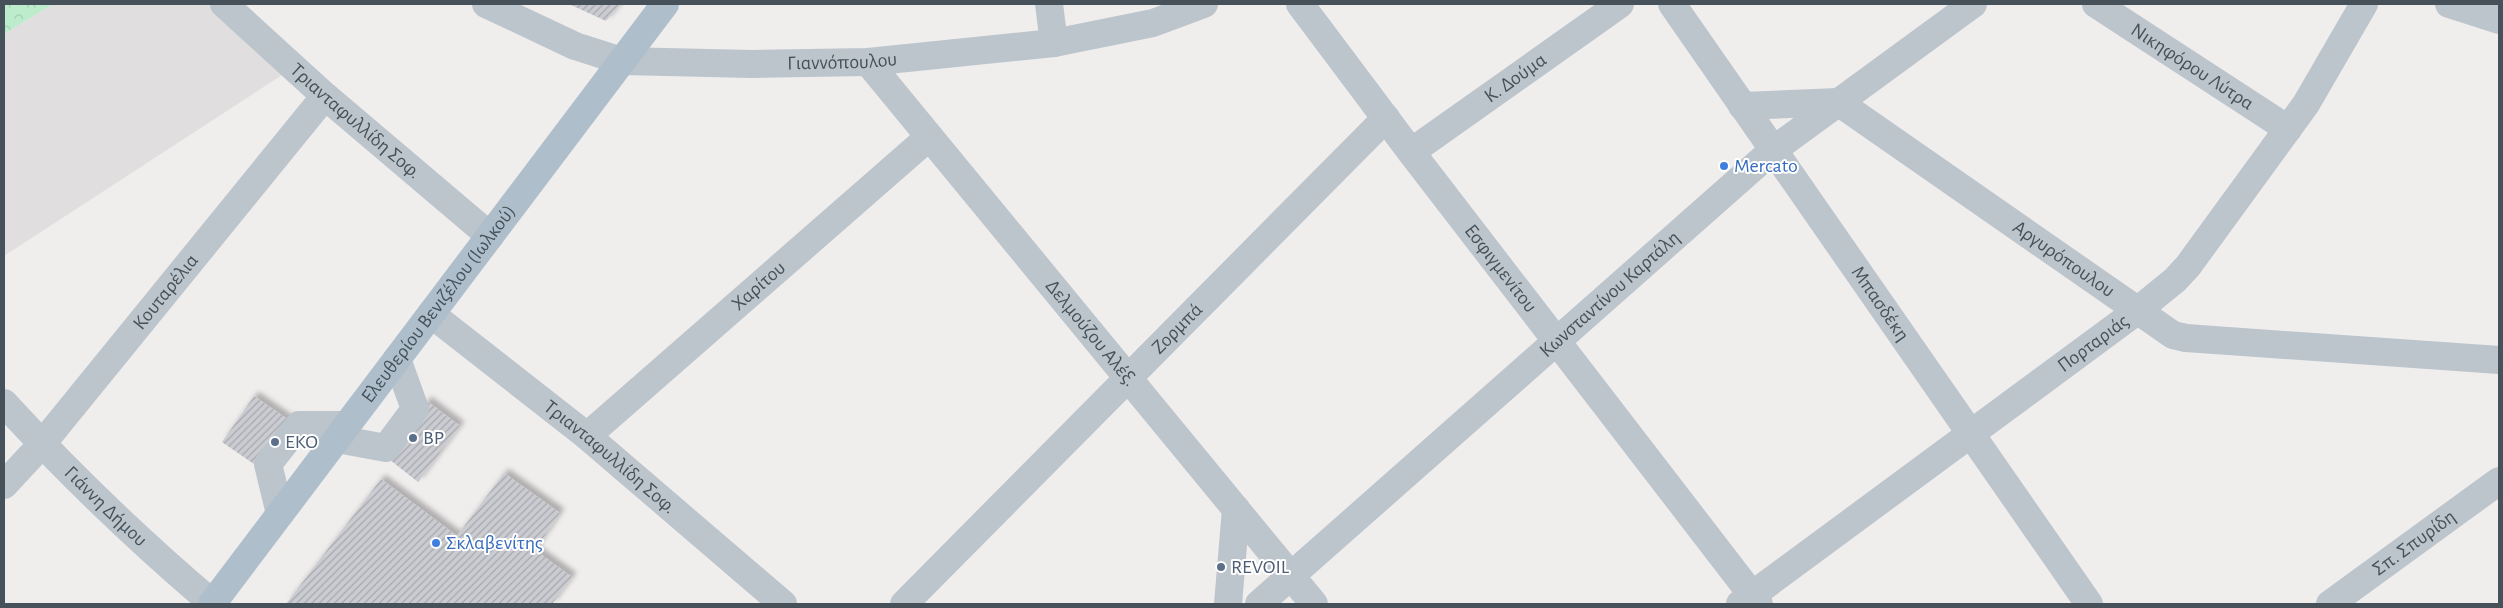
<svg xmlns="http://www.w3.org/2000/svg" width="2503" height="608" font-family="'Alegreya Sans',sans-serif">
	<defs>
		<pattern id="park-crowns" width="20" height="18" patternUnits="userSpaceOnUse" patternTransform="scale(1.25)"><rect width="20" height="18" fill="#bdeccd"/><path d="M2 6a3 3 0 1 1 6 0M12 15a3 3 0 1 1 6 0" fill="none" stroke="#a4ccb2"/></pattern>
		<pattern id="building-hatch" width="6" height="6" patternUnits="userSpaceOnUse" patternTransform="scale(1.25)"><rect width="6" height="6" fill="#caccd2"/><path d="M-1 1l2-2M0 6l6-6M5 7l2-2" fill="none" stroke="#a6a8ad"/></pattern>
		<filter id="shadow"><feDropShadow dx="4.5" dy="-4.5" stdDeviation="2.5" flood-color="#0004"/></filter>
	</defs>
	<rect width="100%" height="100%" fill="#f0eded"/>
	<path fill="#e0dede" d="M 53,4 L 208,4 L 285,73 L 4,256 L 4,34 Z"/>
	<path fill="url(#park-crowns)" d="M 4,4 L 53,4 L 4,34 Z"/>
	<g fill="url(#building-hatch)" filter="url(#shadow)">
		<path d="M 569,4 L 620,4 L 606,21 Z"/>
		<path d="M 254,396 L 293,423 L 261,469 L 222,442 Z"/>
		<path d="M 427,401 L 460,426 L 418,482 L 385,456 Z"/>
		<path d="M 504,473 L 560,513 L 535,550 L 572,577 L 552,604 L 286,604 L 381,479 L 457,536 Z"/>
	</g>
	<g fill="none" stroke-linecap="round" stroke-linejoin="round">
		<g stroke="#bcc5cc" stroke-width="28">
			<path id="s1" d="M 224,4 L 325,96 L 490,236"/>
			<path id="s2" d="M 486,4 L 575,46 L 622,61 L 752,64 L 868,62 L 1054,43 L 1153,23 L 1204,4"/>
			<path d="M 1049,4 L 1054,43"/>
			<path id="s3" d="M 1300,4 L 1411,152 L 1759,604"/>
			<path id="s4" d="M 1672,4 L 2089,604"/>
			<path id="s5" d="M 2096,4 L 2288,129"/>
			<path d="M 2449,4 L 2499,20"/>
			<path id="s6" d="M 868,62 L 1314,604"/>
			<path id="s7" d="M 1742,106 L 1838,102 L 2173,335 L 2186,338 L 2499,360"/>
			<path id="s8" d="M 1411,152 L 1620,4"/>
			<path id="s9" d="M 431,314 L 587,436 L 783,604"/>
			<path id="s10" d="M 4,403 C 69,474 139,541 212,603"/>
			<path id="s11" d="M 587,436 L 929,137"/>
			<path d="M 337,439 L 386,448 L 415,409 L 397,359"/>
			<path id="s12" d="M 4,485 L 42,444 L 325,96"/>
			<path d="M 280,514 L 268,464 L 299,425 L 347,425"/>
			<path id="s13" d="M 904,604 L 1386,118"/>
			<path d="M 1228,604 L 1236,509"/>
			<path id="s14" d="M 1259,604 L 1772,151 L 1973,4"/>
			<path id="s15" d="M 1740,604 L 2137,311 L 2175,280 L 2188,266 L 2306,104 L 2364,4"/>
			<path id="s16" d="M 2330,604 L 2499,481"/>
		</g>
		<path stroke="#aebecb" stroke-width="28" id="s17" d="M 212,604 L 665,4"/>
	</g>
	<g fill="#3f7fe0" stroke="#fff" stroke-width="2">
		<circle cx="1724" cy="166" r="5"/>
		<circle cx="436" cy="543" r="5"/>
	</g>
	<g fill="#5c6f8a" stroke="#fff" stroke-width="2">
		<circle cx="413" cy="438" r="5"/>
		<circle cx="275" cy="442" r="5"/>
		<circle cx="1221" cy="567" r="5"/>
	</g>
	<g text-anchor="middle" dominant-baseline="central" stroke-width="4" stroke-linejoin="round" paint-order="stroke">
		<g font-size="20" fill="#465159" stroke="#fff">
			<text stroke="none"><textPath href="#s2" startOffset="368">Γιαννόπουλου</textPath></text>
			<text stroke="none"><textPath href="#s5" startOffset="115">Νικηφόρου Λύτρα</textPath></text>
			<text stroke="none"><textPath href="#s8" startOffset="128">Κ. Δούμα</textPath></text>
			<text stroke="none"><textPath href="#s1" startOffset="176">Τριανταφυλλίδη Σοφ.</textPath></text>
			<text stroke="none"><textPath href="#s7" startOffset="371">Αργυρόπουλου</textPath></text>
			<text stroke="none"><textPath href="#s3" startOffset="332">Εσφιγμενίτου</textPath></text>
			<text stroke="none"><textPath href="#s11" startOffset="228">Χαρίτου</textPath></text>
			<text stroke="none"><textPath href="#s12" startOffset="252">Κουταρέλια</textPath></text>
			<text stroke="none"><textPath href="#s14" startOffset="468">Κωνσταντίνου Καρτάλη</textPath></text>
			<text stroke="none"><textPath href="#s17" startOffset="376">Ελευθερίου Βενιζέλου (Ιωλκού)</textPath></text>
			<text stroke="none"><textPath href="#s4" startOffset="365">Μπασδέκη</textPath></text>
			<text stroke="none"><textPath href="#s13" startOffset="388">Ζορμπά</textPath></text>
			<text stroke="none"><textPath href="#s6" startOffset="351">Δελμούζου Αλέξ.</textPath></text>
			<text stroke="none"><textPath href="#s15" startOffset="439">Πορταριάς</textPath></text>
			<text stroke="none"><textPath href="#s9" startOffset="229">Τριανταφυλλίδη Σοφ.</textPath></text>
			<text stroke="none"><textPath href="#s10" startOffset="145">Γιάννη Δήμου</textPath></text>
			<text stroke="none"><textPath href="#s16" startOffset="104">Σπ. Σπυρίδη</textPath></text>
		</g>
		<g font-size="20" fill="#366cbe" stroke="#fff" text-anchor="start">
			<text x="1734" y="166">Mercato</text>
			<text x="446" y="543">Σκλαβενίτης</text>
		</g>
		<g font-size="20" fill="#4e5e75" stroke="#fff" text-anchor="start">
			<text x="423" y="438">BP</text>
			<text x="285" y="442">EKO</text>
			<text x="1231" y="567">REVOIL</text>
		</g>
	</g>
	<rect width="2503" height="608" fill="none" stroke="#465159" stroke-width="10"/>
</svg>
